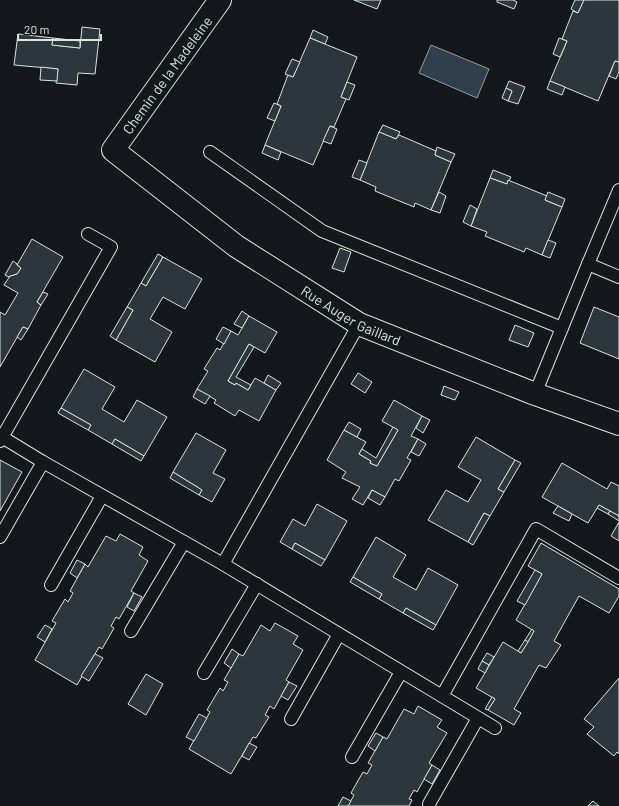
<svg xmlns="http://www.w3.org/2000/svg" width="619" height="806" font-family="Barlow,sans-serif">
	<rect width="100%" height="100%" fill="#14181c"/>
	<path fill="#2f3f4d" stroke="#939e99" d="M 431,45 L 489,69 L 477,98 L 419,73 Z"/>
	<g fill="#2c363c" stroke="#d8e6dc">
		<path d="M 354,0 L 381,0 L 377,9 Z"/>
		<path d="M 497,0 L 513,0 L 517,2 L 514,9 L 497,2 Z"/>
		<path d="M 575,0 L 584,0 L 578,13 L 571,9 Z"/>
		<path d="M 584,0 L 619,0 L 619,62 L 615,61 L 598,101 L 550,81 L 567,41 L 562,39 L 573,11 L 578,13 Z"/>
		<path d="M 82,27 L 100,29 L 95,74 L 78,73 L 77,85 L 56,83 L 58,69 L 14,65 L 18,34 L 53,38 L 52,45 L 80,48 Z"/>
		<path d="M 313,30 L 328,37 L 325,44 L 310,38 Z"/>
		<path d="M 53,38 L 80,41 L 80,48 L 52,45 Z"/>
		<path d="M 310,38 L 357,57 L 341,97 L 346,99 L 334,127 L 330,126 L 313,165 L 265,145 L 281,106 L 277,104 L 288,75 L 293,77 Z"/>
		<path d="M 559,38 L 567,41 L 560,57 L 553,54 Z"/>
		<path d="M 292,59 L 300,62 L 293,77 L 285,74 Z"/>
		<path d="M 615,61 L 619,62 L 619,72 L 616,79 L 609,76 Z"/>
		<path d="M 41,67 L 58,69 L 57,81 L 40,80 Z"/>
		<path d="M 509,81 L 525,87 L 518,104 L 508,101 L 512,91 L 506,88 Z"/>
		<path d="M 550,81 L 565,87 L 562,95 L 547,89 Z"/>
		<path d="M 347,82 L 355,85 L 349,100 L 341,97 Z"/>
		<path d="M 506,88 L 512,91 L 508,101 L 502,98 Z"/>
		<path d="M 274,103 L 281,106 L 275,121 L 267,118 Z"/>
		<path d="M 383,125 L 400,132 L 396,139 L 379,132 Z"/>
		<path d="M 330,126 L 337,129 L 331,144 L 323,141 Z"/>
		<path d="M 379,132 L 396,139 L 399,135 L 436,151 L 435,155 L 451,162 L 431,210 L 415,203 L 414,207 L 375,191 L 376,187 L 360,180 Z"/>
		<path d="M 265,145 L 281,152 L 278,160 L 262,153 Z"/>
		<path d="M 437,147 L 455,154 L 451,162 L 435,155 Z"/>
		<path d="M 359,160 L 367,163 L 360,180 L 352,177 Z"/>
		<path d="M 493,170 L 511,177 L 507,184 L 490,178 Z"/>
		<path d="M 490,178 L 507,184 L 508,180 L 547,196 L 545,200 L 562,207 L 542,255 L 526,248 L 524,252 L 485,236 L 487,232 L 471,226 Z"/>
		<path d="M 439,192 L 446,196 L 440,213 L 431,210 Z"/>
		<path d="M 548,192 L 565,199 L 562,207 L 545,200 Z"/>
		<path d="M 470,205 L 477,209 L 471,226 L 463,222 Z"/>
		<path d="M 32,239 L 63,257 L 37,302 L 41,305 L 28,329 L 23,327 L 0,367 L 0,312 L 5,315 L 18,293 L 4,285 L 10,276 L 17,274 L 21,268 L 17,265 Z"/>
		<path d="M 548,240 L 556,243 L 550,258 L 542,255 Z"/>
		<path d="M 340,248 L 351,252 L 344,272 L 332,268 Z"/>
		<path d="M 158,254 L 163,257 L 146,286 L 141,283 Z"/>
		<path d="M 163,257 L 202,279 L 185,309 L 163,297 L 150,319 L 172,332 L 155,362 L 116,340 L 133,310 L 127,307 L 141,283 L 146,286 Z"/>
		<path d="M 13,261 L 17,264 L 17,265 L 21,268 L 17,274 L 10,276 L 9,277 L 5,275 Z"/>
		<path d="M 43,292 L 48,294 L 41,305 L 37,302 Z"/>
		<path d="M 127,307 L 133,310 L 116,340 L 110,336 Z"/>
		<path d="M 594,307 L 619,317 L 619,359 L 580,343 Z"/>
		<path d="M 242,311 L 249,316 L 242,328 L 234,324 Z"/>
		<path d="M 249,316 L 277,332 L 265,353 L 249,344 L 228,381 L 235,385 L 236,383 L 248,390 L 255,378 L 276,390 L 259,421 L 239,410 L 235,416 L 214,403 L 216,400 L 197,389 L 208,371 L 204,369 L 217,348 L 220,350 L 231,331 L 238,335 Z"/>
		<path d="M 515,325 L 534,333 L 528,347 L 509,340 Z"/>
		<path d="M 23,327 L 28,329 L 21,340 L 17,337 Z"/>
		<path d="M 223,327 L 231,331 L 224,344 L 216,339 Z"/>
		<path d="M 249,344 L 254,347 L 236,377 L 251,385 L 248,390 L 236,383 L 235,385 L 228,381 Z"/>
		<path d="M 84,369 L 115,387 L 102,409 L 124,422 L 137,400 L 167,417 L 144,456 L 115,439 L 112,444 L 88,430 L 91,425 L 61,408 Z"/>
		<path d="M 358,373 L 372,382 L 365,393 L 351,384 Z"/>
		<path d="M 268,375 L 281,383 L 276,390 L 264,383 Z"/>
		<path d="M 444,386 L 459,392 L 455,400 L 441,395 Z"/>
		<path d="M 197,389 L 210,396 L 205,404 L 193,397 Z"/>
		<path d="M 394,400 L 422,416 L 411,436 L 418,439 L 407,458 L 411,460 L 399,481 L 395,479 L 385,497 L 372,490 L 363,505 L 352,499 L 360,487 L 342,478 L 346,472 L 327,460 L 344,430 L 366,442 L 359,454 L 371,461 L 370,463 L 377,466 L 398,430 L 382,421 Z"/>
		<path d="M 61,408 L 91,425 L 88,430 L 58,413 Z"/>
		<path d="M 422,416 L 430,420 L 423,433 L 416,428 Z"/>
		<path d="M 349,422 L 361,429 L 357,437 L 344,430 Z"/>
		<path d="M 393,427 L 398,430 L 377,466 L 370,463 L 371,461 L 359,454 L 362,449 L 376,458 Z"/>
		<path d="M 196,433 L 226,450 L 213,473 L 225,479 L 212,502 L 199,495 L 202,490 L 173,472 Z"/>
		<path d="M 476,437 L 515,460 L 498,489 L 504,492 L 490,516 L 484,513 L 468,542 L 428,520 L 446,490 L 468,502 L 481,480 L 458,467 Z"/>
		<path d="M 115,439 L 144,456 L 141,461 L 112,444 Z"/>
		<path d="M 418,439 L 426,444 L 419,456 L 411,452 Z"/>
		<path d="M 0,460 L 22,472 L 0,511 Z"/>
		<path d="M 515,460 L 521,463 L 504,492 L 498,489 Z"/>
		<path d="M 562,463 L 607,489 L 611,482 L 619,486 L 619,516 L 599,505 L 588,523 L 542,497 Z"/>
		<path d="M 173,472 L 202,490 L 199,495 L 170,478 Z"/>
		<path d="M 372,490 L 385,497 L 380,505 L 368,498 Z"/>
		<path d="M 317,504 L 347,521 L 325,560 L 295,543 L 292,549 L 280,542 L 293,519 L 305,526 Z"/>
		<path d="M 599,505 L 610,511 L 608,514 L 597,508 Z"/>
		<path d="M 558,506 L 572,514 L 569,521 L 553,513 Z"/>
		<path d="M 610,511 L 619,516 L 619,521 L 608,514 Z"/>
		<path d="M 484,513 L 490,516 L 473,545 L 468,542 Z"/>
		<path d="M 619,522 L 619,541 L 611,536 Z"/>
		<path d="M 120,534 L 143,547 L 139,555 L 148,561 L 131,591 L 134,593 L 119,619 L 116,617 L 111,626 L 114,628 L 102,649 L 99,647 L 77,685 L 35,660 L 56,623 L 52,621 L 65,599 L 68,602 L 73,593 L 70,591 L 85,564 L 88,567 L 106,536 L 116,541 Z"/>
		<path d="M 376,537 L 406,555 L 393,577 L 416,590 L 428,568 L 458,585 L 436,625 L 406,608 L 403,613 L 379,599 L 382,594 L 353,577 Z"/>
		<path d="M 295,543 L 325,560 L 321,566 L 292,549 Z"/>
		<path d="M 541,543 L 619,589 L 619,596 L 609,613 L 579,596 L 554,641 L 561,645 L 546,668 L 539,665 L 514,709 L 521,713 L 514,725 L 488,710 L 495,699 L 476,688 L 503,642 L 521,653 L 534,631 L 516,620 L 542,574 L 528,566 Z"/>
		<path d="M 77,560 L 85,564 L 77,578 L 70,573 Z"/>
		<path d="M 535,570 L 542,574 L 525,605 L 517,601 Z"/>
		<path d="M 353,577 L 382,594 L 379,599 L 350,582 Z"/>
		<path d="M 134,593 L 142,597 L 134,611 L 127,607 Z"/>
		<path d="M 406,608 L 436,625 L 433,630 L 403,613 Z"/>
		<path d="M 275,623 L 298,636 L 293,644 L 303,650 L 286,680 L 289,682 L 274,709 L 270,706 L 265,715 L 269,717 L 256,738 L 253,737 L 231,774 L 189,749 L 210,712 L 207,710 L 220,688 L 223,691 L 228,682 L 224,680 L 239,654 L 243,656 L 261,625 L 270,631 Z"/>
		<path d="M 45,625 L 52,629 L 45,642 L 37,637 Z"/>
		<path d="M 532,629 L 534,631 L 528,642 L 525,640 Z"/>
		<path d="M 525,640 L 528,642 L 521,653 L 518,651 Z"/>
		<path d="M 232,649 L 239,654 L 231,668 L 224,663 Z"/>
		<path d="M 487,653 L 494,657 L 489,665 L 482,661 Z"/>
		<path d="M 95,654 L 103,658 L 89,681 L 81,676 Z"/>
		<path d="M 482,661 L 489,665 L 485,673 L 478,669 Z"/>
		<path d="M 146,674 L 163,684 L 146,715 L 128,704 Z"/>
		<path d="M 619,678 L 619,754 L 617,752 L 614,756 L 587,734 L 594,727 L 584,719 Z"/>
		<path d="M 289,682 L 297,686 L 288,700 L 281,696 Z"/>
		<path d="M 492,697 L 495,699 L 488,710 L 485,709 Z"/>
		<path d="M 418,706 L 442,720 L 437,727 L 447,733 L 429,763 L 432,765 L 417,792 L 414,790 L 409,799 L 412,800 L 409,806 L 348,806 L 354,795 L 351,793 L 363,772 L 367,774 L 372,765 L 368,763 L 383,737 L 387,739 L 404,709 L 414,714 Z"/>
		<path d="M 199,714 L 207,718 L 194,741 L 186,737 Z"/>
		<path d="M 376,733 L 383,737 L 375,751 L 368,746 Z"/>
		<path d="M 249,743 L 257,747 L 249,760 L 242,756 Z"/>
		<path d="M 432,765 L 440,770 L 432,784 L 424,779 Z"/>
		<path d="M 343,797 L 351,801 L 348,806 L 338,806 Z"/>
		<path d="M 593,801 L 599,806 L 588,806 Z"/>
	</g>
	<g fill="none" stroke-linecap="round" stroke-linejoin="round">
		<g stroke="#d8e6dc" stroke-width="14">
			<g id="lane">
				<path d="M 210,152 L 322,231 L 562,328"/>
				<path d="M 588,264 L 619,277"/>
				<path d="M 535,394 L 588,264 L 619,190"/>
				<path d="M 2,437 L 43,462 L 223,564 L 495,728"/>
				<path d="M 0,441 L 111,247 L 88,234"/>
				<path d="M 0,537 L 43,462"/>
				<path d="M 223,564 L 359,324"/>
				<path d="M 51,585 L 102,496"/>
				<path d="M 131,631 L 184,542"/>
				<path d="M 204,673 L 257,584"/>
				<path d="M 442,696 L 536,529 L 619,578"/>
				<path d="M 291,719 L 339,634"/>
				<path d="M 352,757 L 401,672"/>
				<path d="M 429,804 L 478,718"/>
			</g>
		</g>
		<g stroke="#d8e6dc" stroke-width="24">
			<g id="street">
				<path id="s1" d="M 220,0 L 113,150 L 236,246 L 359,324 L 535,394 L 619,424"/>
			</g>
		</g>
		<use href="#lane" stroke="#14181c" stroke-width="12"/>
		<use href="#street" stroke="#14181c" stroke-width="22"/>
	</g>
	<g text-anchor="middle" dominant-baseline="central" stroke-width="3" stroke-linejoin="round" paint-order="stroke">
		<g font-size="14" fill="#d8e6dc" stroke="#14181c">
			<text transform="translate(167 75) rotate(-54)">Chemin de la Madeleine</text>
			<text stroke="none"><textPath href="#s1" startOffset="475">Rue Auger Gaillard</textPath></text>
		</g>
	</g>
	<path d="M18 34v6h83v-6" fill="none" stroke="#d8e6dc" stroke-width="2"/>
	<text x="24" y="34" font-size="12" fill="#d8e6dc" stroke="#14181c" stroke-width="3" paint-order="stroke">20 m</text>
</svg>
